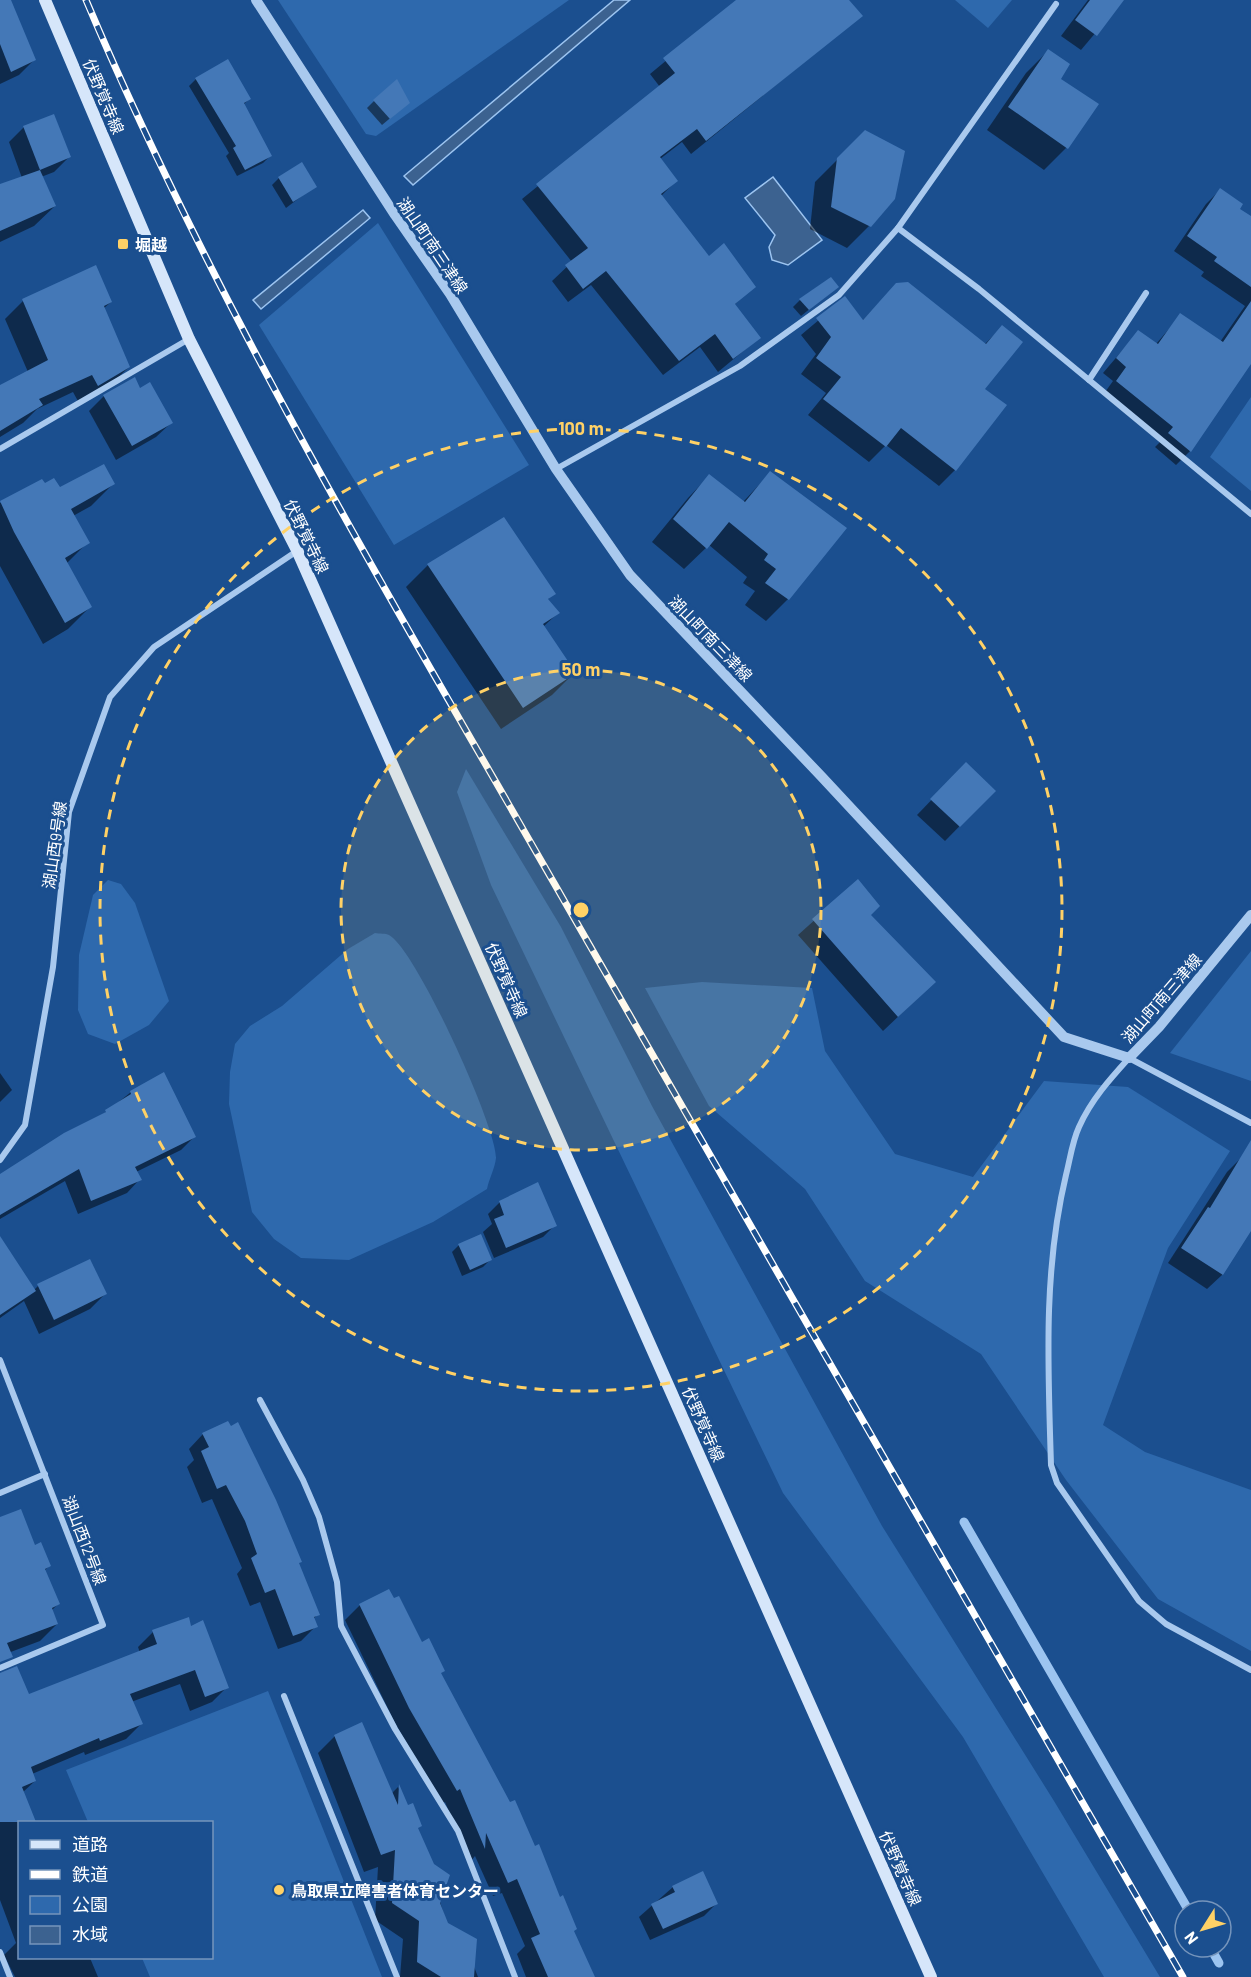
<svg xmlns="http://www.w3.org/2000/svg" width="1251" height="1977" font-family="Barlow,'Noto Sans JP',sans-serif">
	<rect width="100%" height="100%" fill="#1b4f8f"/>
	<g fill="#2e69ad">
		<path d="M 278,0 L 569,0 L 376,136 L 366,134 Z"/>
		<path d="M 955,0 L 1012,0 L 988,28 Z"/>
		<path d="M 378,223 L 529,465 L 394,545 L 259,325 Z"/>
		<path d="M 1251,397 L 1251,491 L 1210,457 Z"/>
		<path d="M 466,769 L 561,927 L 652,1106 L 882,1526 L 1054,1801 L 1160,1977 L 1104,1977 L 963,1737 L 783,1493 L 491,885 L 457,792 Z"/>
		<path d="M 108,880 L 121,884 L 135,903 L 169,1001 L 149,1025 L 115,1044 L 88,1034 L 78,1010 L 79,955 L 93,895 Z"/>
		<path d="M 375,933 C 379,934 386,933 389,935 C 415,948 497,1127 496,1158 C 495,1168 489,1179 487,1189 L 433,1222 L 349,1260 L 301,1258 L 274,1239 L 252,1212 L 229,1104 L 230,1072 L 235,1044 L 250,1026 L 282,1006 L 348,949 Z"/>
		<path d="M 1251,951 L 1251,1081 L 1170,1053 Z"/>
		<path d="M 702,982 L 812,988 L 825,1051 L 895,1154 L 973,1177 L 1044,1081 L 1128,1087 L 1230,1151 L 1168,1248 L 1103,1425 L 1145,1452 L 1251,1490 L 1251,1651 L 1158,1599 L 1066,1480 L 981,1354 L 865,1281 L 805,1189 L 709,1106 L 645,988 Z"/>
		<path d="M 268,1691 L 382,1977 L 150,1977 L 142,1958 L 212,1958 L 212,1822 L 88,1822 L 66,1770 Z"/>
	</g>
	<g fill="#3c6290" stroke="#9cc4f0" stroke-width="1.5">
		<path d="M 614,0 L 630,0 L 413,185 L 404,176 Z"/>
		<path d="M 773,177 L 822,240 L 788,265 L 772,260 L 769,247 L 775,235 L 745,198 Z"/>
		<path d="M 363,210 L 370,218 L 261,309 L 253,300 Z"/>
	</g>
	<g fill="#0007">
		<path d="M 0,0 L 9,0 L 34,60 L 19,75 L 0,84 Z"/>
		<path d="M 739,0 L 847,0 L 861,16 L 691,154 L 682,142 L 660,159 L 676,181 L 661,196 L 709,258 L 754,286 L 734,305 L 759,338 L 718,372 L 700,347 L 663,375 L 591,285 L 568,302 L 552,281 L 572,262 L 522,199 L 660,87 L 650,74 Z"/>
		<path d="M 1088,0 L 1123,0 L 1081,50 L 1061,36 Z"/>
		<path d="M 1048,51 L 1059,79 L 1066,148 L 1044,170 L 987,130 L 1026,73 Z"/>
		<path d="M 196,79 L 249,99 L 243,105 L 270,156 L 263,163 L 237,176 L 226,156 L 229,153 L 189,86 Z"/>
		<path d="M 374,101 L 401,109 L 382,125 L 367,108 Z"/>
		<path d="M 24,127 L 69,157 L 54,172 L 41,177 L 55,206 L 34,226 L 0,242 L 0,185 L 22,178 L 9,142 Z"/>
		<path d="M 865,132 L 869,226 L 847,248 L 810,229 L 815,182 Z"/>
		<path d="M 279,178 L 315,186 L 286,208 L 272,185 Z"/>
		<path d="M 1220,190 L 1251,223 L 1251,361 L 1190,451 L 1176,465 L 1155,447 L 1160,442 L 1103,395 L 1113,381 L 1103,373 L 1138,332 L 1156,344 L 1181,315 L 1220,342 L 1245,306 L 1201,276 L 1204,272 L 1174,251 L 1206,204 Z"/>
		<path d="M 897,284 L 984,345 L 1002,327 L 955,470 L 939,486 L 886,445 L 869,462 L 808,415 L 826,393 L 801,374 L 816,354 L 801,335 L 845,298 L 862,321 Z"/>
		<path d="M 837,287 L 801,316 L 793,307 L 800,300 Z"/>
		<path d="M 23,301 L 111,302 L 103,309 L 129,367 L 110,385 L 79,403 L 73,392 L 37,409 L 23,423 L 0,437 L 0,387 L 28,372 L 5,319 Z"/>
		<path d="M 104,396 L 171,423 L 156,437 L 116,460 L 89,411 Z"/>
		<path d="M 770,473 L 788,599 L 766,621 L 745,605 L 755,591 L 743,583 L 747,577 L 709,545 L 684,569 L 652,542 L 688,498 L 709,476 L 743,502 Z"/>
		<path d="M 41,481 L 44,485 L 60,489 L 113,484 L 91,506 L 73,516 L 88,542 L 66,564 L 90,607 L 68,629 L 43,644 L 0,566 L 0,503 Z"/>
		<path d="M 428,565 L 554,593 L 547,600 L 558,613 L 543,627 L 574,673 L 552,695 L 501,729 L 406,587 Z"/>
		<path d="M 966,764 L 994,791 L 945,841 L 917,815 Z"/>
		<path d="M 858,881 L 869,915 L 920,996 L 883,1031 L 798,935 Z"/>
		<path d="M 0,1073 L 12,1090 L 0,1102 Z"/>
		<path d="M 131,1092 L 194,1137 L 181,1150 L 136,1172 L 140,1179 L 127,1193 L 78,1214 L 65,1181 L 0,1219 L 0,1175 L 100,1117 Z"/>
		<path d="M 1242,1157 L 1251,1161 L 1251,1218 L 1248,1233 L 1222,1275 L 1207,1289 L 1168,1263 L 1227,1172 Z"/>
		<path d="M 500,1202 L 555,1225 L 543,1237 L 494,1258 L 483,1232 L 492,1224 L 488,1214 Z"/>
		<path d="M 0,1239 L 34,1290 L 38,1286 L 105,1294 L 90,1309 L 39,1334 L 24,1301 L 0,1318 Z"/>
		<path d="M 459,1245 L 490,1260 L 483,1267 L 462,1276 L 452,1252 Z"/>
		<path d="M 203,1434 L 318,1614 L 313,1619 L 316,1626 L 301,1641 L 278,1649 L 260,1602 L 250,1606 L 237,1574 L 242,1568 L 212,1499 L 202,1503 L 187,1467 L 194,1460 L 189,1449 Z"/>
		<path d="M 0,1519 L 34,1547 L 49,1566 L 44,1571 L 58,1604 L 51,1611 L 57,1624 L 40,1641 L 0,1656 Z"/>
		<path d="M 388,1591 L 439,1674 L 573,1932 L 592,1977 L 526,1977 L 517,1954 L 525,1946 L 502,1893 L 493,1896 L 475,1856 L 470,1862 L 445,1802 L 442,1804 L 395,1723 L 345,1620 L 360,1605 Z"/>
		<path d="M 191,1628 L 227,1687 L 212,1702 L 190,1711 L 180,1684 L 131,1702 L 141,1724 L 126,1739 L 85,1755 L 84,1752 L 32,1774 L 35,1781 L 22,1793 L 34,1822 L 20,1822 L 20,1958 L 90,1958 L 98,1977 L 15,1977 L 4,1955 L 16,1943 L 0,1900 L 0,1700 L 28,1696 L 140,1653 L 138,1647 L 153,1632 Z"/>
		<path d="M 335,1736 L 391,1794 L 398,1787 L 417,1829 L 447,1924 L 473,1964 L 478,1977 L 400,1977 L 403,1939 L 375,1920 L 378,1867 L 364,1872 L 318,1753 Z"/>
		<path d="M 673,1887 L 716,1904 L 704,1916 L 650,1940 L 639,1917 Z"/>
	</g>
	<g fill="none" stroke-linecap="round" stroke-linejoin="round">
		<g stroke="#9cc4f0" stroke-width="9">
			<path d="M 964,1522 L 1189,1911"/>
			<path d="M 1210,1947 L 1219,1963"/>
		</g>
	</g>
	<g fill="#4478b7">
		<path d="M 0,0 L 11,0 L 36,60 L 11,72 L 0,44 Z"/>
		<path d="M 736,0 L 849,0 L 863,16 L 706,141 L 697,129 L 660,157 L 678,181 L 661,194 L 709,256 L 724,243 L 756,287 L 735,304 L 761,338 L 733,359 L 715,334 L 679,361 L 606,271 L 583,289 L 565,265 L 588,248 L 536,184 L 675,73 L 663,58 Z"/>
		<path d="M 1090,0 L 1124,0 L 1097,36 L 1075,20 Z"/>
		<path d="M 1048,49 L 1070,64 L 1061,79 L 1099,104 L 1068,149 L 1008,107 Z"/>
		<path d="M 228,59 L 251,99 L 244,103 L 272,156 L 245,170 L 233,148 L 236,146 L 195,78 Z"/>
		<path d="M 397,79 L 410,103 L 390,119 L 373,100 Z"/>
		<path d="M 54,114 L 71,157 L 40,170 L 23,126 Z"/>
		<path d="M 865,130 L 905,151 L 895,199 L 871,227 L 831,207 L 837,158 Z"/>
		<path d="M 302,162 L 317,187 L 293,202 L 278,177 Z"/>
		<path d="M 40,170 L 56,206 L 0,231 L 0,184 Z"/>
		<path d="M 1220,188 L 1243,204 L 1240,209 L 1251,216 L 1251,287 L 1214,261 L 1217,257 L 1187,236 Z"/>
		<path d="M 96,265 L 112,302 L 104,306 L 130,367 L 98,386 L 92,375 L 39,399 L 43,405 L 0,431 L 0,385 L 48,360 L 22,299 Z"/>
		<path d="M 831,277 L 839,287 L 809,310 L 799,299 Z"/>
		<path d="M 908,282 L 986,344 L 1002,325 L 1023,342 L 985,389 L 1007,405 L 956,471 L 901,428 L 886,447 L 823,399 L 841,377 L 816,358 L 831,337 L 816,318 L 845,296 L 863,320 L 896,283 Z"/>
		<path d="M 1251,301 L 1251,364 L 1191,452 L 1168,433 L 1173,427 L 1116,381 L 1126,367 L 1116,358 L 1138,330 L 1158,344 L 1180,313 L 1223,342 Z"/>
		<path d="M 135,377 L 140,388 L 150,382 L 173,423 L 132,446 L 103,395 Z"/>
		<path d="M 104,464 L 115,484 L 71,509 L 90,543 L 65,558 L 92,607 L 65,623 L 14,532 L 0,501 L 42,479 L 45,483 L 54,478 L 60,487 Z"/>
		<path d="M 770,471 L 847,528 L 789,600 L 765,583 L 776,569 L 764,560 L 768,554 L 729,522 L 707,549 L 673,519 L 709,474 L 745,502 Z"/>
		<path d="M 504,517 L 556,594 L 548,599 L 560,613 L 543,624 L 576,673 L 523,708 L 427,564 Z"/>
		<path d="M 966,762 L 996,791 L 960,827 L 930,799 Z"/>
		<path d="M 858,879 L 880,906 L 871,915 L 936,982 L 898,1017 L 812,919 Z"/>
		<path d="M 164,1072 L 196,1137 L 135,1167 L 142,1180 L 91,1201 L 79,1169 L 0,1215 L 0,1174 L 64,1133 L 106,1112 L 105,1110 L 131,1094 L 130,1091 Z"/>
		<path d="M 1251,1140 L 1251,1231 L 1223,1275 L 1181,1248 L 1208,1207 L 1210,1208 Z"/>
		<path d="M 538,1182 L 557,1226 L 506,1248 L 494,1219 L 504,1215 L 499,1201 Z"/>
		<path d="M 481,1234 L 492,1260 L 470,1270 L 458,1244 Z"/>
		<path d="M 0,1236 L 36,1291 L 0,1315 Z"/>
		<path d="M 90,1259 L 107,1294 L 54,1320 L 37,1284 Z"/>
		<path d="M 228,1421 L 231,1426 L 238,1422 L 276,1500 L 302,1562 L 299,1563 L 320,1615 L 314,1617 L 318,1627 L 293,1636 L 275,1589 L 265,1593 L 251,1558 L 257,1554 L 245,1521 L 226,1485 L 217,1489 L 201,1451 L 209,1447 L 202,1433 Z"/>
		<path d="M 21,1509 L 35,1545 L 41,1542 L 51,1566 L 45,1569 L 60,1604 L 52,1608 L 58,1624 L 7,1643 L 13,1657 L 0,1662 L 0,1517 Z"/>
		<path d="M 389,1589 L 394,1598 L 399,1596 L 422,1642 L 429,1638 L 445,1671 L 441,1673 L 510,1802 L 515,1800 L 535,1846 L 539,1844 L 560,1897 L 563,1895 L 577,1929 L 574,1931 L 595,1977 L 548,1977 L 531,1938 L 540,1934 L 517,1879 L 508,1883 L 486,1833 L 485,1849 L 460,1789 L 457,1791 L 409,1708 L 359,1604 Z"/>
		<path d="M 189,1617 L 191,1626 L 203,1620 L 229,1688 L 205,1697 L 195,1670 L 130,1694 L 143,1724 L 100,1741 L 99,1738 L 31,1767 L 36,1781 L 22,1787 L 36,1822 L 0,1822 L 0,1673 L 17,1666 L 29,1694 L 157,1644 L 152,1630 Z"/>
		<path d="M 362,1722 L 398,1805 L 399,1784 L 408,1805 L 413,1803 L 422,1826 L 418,1828 L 434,1864 L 450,1875 L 440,1903 L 448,1923 L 477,1939 L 474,1977 L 441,1977 L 417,1962 L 419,1921 L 392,1903 L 395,1850 L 381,1855 L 334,1735 Z"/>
		<path d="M 703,1871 L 718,1904 L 663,1929 L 651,1904 L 675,1892 L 672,1886 Z"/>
	</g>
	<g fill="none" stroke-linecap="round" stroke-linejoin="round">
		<g stroke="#a9c9ee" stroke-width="6">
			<path d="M 898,228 L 979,289 L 1251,514"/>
			<path d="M 1089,380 L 1146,293"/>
			<path d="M 0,449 L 189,339"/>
			<path d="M 556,469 L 740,366 L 839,295 L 898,228 L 1056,4"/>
			<path d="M 1251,1123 L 1129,1058 C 1110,1079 1091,1100 1079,1127 C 1072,1142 1070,1160 1066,1175 C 1043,1271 1048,1367 1051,1465 L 1057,1483 L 1139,1601 L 1166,1624 L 1251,1670"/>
			<path d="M 0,1160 L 25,1125 L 53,967 L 69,812 L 110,697 L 154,647 L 297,551"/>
			<path d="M 0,1360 L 103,1625 L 0,1668"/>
			<path d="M 260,1400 L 303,1480 L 319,1517 L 337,1582 L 341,1626 L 395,1729 L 458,1831 L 515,1977"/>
			<path d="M 0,1493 L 45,1474"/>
			<path d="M 284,1696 L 397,1977"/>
			<path d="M 0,1952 L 10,1977"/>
		</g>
		<path stroke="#a9c9ee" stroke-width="10" d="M 256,0 L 395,215 L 450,294 L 556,469 L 630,575 L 821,776 L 1064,1037 L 1129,1058 L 1159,1027 L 1251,915"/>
		<path stroke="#d6e6fa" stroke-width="12" d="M 45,0 L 189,339 L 297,550 L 931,1977"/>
		<g stroke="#fff" stroke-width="7">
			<path id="rail" d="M 86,0 C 216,307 388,594 554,883 C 763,1248 973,1612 1183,1977"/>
		</g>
		<use href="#rail" stroke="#1b4f8f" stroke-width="4.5" stroke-dasharray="14" stroke-linecap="butt"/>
	</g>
	<circle cx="581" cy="910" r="240" fill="#ffd166" fill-opacity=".12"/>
	<g fill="none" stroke="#ffd166" stroke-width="3" stroke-dasharray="10 8">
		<circle cx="581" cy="910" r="240"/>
		<circle cx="581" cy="910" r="481"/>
	</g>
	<g fill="#ffd166" stroke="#1b4f8f" stroke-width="2">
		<rect x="117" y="238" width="12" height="12" rx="3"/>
		<circle cx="279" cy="1890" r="6"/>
	</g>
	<g text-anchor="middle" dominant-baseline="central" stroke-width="6" stroke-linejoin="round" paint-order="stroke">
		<g font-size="16" fill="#fff" stroke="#1b4f8f">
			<text transform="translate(104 96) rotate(67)">伏野覚寺線</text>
			<text transform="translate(433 245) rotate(56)">湖山町南三津線</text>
			<text transform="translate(307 536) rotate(64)">伏野覚寺線</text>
			<text transform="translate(711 638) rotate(46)">湖山町南三津線</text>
			<text transform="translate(54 845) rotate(-82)">湖山西9号線</text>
			<text transform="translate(507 980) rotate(66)">伏野覚寺線</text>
			<text transform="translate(1161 998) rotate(-49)">湖山町南三津線</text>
			<text transform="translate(704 1424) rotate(66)">伏野覚寺線</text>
			<text transform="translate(85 1540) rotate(69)">湖山西12号線</text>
			<text transform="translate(901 1868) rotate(66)">伏野覚寺線</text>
		</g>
		<g font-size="16" font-weight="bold" fill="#fff" stroke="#1b4f8f" text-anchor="start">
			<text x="135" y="244">堀越</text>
			<text x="291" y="1890">鳥取県立障害者体育センター</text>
		</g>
	</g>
	<circle cx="581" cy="910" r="9" fill="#ffd166" stroke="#1b4f8f" stroke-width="3"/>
	<g font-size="18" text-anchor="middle" font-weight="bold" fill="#ffd166" stroke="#1b4f8f" stroke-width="6" stroke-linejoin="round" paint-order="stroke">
		<text x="581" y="435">100 m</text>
		<text x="581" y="676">50 m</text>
	</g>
	<rect x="18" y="1821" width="195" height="138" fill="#1b4f8f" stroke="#7695bc" stroke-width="1.5"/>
	<rect x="30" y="1840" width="30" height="9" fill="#d6e6fa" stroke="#7695bc" stroke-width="1.5"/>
	<text x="72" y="1851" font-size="18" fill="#ffffff">道路</text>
	<rect x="30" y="1870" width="30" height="9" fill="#ffffff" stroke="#7695bc" stroke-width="1.5"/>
	<text x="72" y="1881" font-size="18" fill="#ffffff">鉄道</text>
	<rect x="30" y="1896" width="30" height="18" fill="#2e69ad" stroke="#7695bc" stroke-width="1.5"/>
	<text x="72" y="1911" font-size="18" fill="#ffffff">公園</text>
	<rect x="30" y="1926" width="30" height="18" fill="#3c6290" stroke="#7695bc" stroke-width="1.5"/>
	<text x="72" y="1941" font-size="18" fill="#ffffff">水域</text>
	<g transform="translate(1203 1929) rotate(233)"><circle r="28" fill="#1b4f8f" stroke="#7695bc" stroke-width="1.5"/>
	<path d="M0-4.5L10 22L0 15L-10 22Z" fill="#ffd166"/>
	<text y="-9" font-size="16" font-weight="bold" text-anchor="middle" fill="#ffffff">N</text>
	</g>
</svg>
